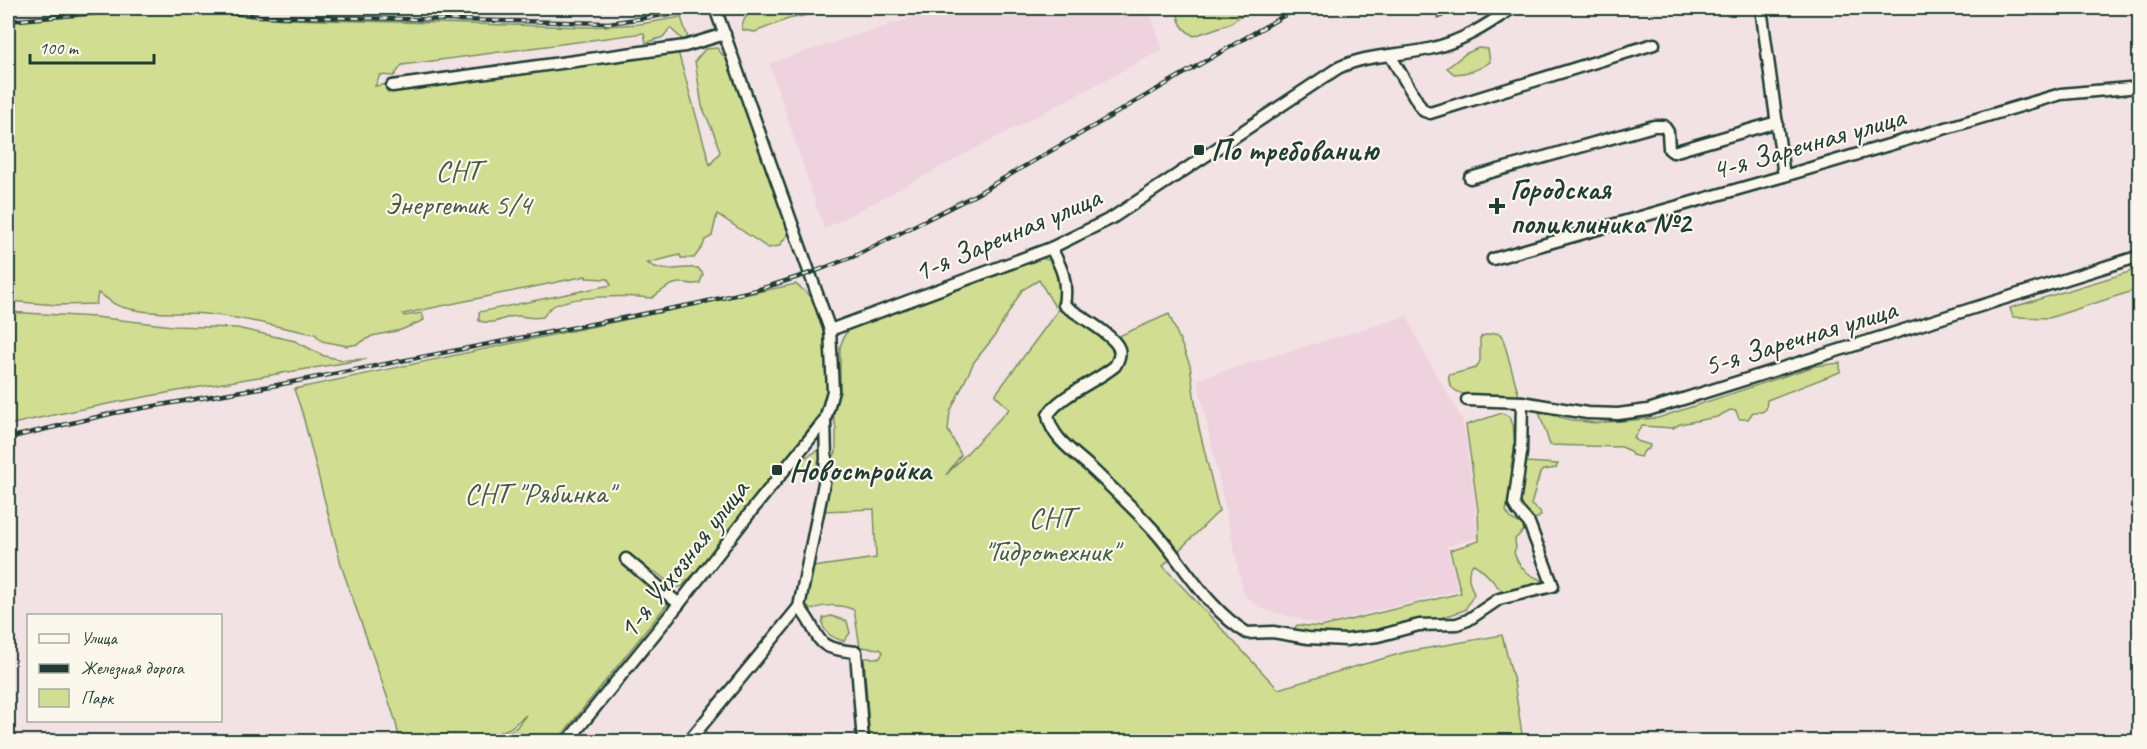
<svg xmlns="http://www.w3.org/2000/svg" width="2147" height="749" font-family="Caveat,sans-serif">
	<rect width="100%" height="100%" fill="#f3e2e4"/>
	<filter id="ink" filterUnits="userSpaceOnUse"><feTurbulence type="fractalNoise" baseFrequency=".0167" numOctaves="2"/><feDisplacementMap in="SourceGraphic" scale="12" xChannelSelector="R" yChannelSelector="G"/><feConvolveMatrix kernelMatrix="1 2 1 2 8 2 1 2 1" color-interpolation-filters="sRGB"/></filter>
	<g filter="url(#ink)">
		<g fill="#eed3df">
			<path d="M 942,8 L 1149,8 L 1162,50 L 824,229 L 769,63 Z"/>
			<path d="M 1407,316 L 1421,347 L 1463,421 L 1476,510 L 1475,516 L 1478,538 L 1447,546 L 1459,590 L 1321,625 L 1262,609 L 1244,595 L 1197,379 Z"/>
		</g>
		<g fill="#d1de91" stroke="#788e62" stroke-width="1.5">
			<path d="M 765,8 L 842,8 L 788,19 L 755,32 L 743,30 L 742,27 C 744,13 753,12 765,8 Z"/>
			<path d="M 1178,8 L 1252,8 L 1229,24 L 1194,36 C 1182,29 1177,21 1178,8 Z"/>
			<path d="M 155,10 L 184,10 L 283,19 L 588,27 L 640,24 L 681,17 L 689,41 L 683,40 L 670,28 L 663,37 L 646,43 L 644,33 L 402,65 L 394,76 L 380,75 L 375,86 L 675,41 L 710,165 L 720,152 L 715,136 L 702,106 L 695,61 L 705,49 L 717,48 L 726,59 L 732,74 L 789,233 L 779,246 L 768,248 L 717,214 L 712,236 L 705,240 L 703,246 L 694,258 L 681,258 L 680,255 L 647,263 C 667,275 678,266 698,268 L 703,274 L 700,283 C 692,286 688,282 680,283 C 670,283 660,292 652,298 C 630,296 566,294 549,309 C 546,312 545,315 543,317 C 531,319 529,317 518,316 C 505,315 497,326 479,321 L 479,312 L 611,285 L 608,279 L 586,278 L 586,276 L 403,314 L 404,316 L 422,313 L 424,320 L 401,330 L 372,336 L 358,344 L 347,346 L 322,341 L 315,334 C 277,327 243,317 205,314 C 176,312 150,315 122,307 C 112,305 107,297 98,293 L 96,304 L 57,305 L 8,301 L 8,22 Z"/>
			<path d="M 1478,48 L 1488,49 L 1490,62 C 1479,70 1469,73 1454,74 L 1447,68 L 1465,54 Z"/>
			<path d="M 1040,258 L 1049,260 C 1060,278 1065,286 1055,307 L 1039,280 L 1022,290 L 994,337 L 974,362 L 950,412 L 948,430 L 961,455 L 946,475 L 1009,409 L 995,395 L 1056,313 L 1063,297 L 1117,337 L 1169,314 L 1190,365 L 1198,424 L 1219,511 L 1163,566 L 1278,689 L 1406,652 L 1502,635 L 1514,682 L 1523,741 L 870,741 L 864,658 L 880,658 L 883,652 L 880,649 L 860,647 L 854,610 C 837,603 823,605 807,611 L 803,606 L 807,599 L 813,567 L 876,558 L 874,509 L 823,511 L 829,466 L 836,452 L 836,428 L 833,414 L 840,390 L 840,347 L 845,334 L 853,327 Z"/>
			<path d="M 2139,269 L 2139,289 L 2049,318 L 2013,317 L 2010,308 Z"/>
			<path d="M 796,284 C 802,290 812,295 816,303 C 833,338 832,373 824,409 L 706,561 L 682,586 L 676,588 L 654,571 L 645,583 L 669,602 L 557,741 L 491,741 L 516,728 L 526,715 L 510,728 L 480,741 L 400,741 L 395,719 L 342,568 L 302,412 L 294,389 Z"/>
			<path d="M 8,312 L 95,317 L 173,326 L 237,328 L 295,341 L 324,356 L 343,360 L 367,359 C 247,379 126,398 8,425 Z"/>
			<path d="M 1495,333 L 1500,334 L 1503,338 L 1519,396 C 1502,396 1444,404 1449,375 L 1476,368 L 1480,361 L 1480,339 L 1482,336 Z"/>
			<path d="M 1840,363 L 1840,372 L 1767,400 L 1766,409 L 1762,412 L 1753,412 L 1748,419 L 1739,419 L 1736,411 L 1730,410 L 1717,417 L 1680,424 L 1673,428 L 1642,426 L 1634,437 L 1637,441 L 1650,445 L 1649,449 L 1645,450 L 1640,457 L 1632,455 L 1630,451 L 1622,447 L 1550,445 L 1539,412 L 1572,420 L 1595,423 L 1658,418 L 1815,366 Z"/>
			<path d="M 1502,413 L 1510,417 L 1513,425 L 1515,447 L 1511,466 L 1514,479 L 1506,511 L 1511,519 L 1523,525 L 1524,530 L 1515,539 L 1516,548 L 1514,552 C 1518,567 1527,575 1542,580 L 1540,584 L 1504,593 C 1494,584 1484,568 1473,564 C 1465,574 1470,584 1474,594 L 1465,610 L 1435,620 L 1409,622 L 1367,634 L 1334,637 L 1296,633 L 1294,629 L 1297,625 L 1321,627 L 1461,593 L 1450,550 L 1479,541 L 1478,510 L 1466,425 Z"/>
			<path d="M 819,450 L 821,456 L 815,469 L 806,475 L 799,471 L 804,458 Z"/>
			<path d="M 1525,462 L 1558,464 L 1556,468 L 1543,470 L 1540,473 L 1531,505 L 1540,511 L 1541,515 L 1538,518 C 1532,519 1530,518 1525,513 C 1512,500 1521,478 1525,462 Z"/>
			<path d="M 831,616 L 847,621 L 850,633 L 844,641 C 832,638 820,631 823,618 Z"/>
		</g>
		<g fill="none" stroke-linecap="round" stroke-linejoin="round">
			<g stroke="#1f3d34" stroke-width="15">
				<g id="minor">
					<path d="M 1761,8 L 1784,176"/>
					<path d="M 1390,55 L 1420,106 L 1424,111 L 1430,113 L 1654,44"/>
					<path d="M 392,86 L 685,46 L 725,34"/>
					<path d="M 1470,178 L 1654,126 L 1664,126 L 1668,132 L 1669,149 L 1673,152 L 1777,122"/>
					<path d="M 1051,248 C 1062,268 1068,281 1064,305 C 1076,314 1115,335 1119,349 C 1121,355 1118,361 1115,366 C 1096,382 1060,395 1048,415 C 1051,438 1074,452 1090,467 C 1113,489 1137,511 1158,535 C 1186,568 1209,610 1247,633 L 1273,632 L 1308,638 L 1346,640 L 1378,636 L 1419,625 L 1457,624 L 1468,620 L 1499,599 L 1553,586 L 1529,523 L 1518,511 L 1514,504 L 1521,453 L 1522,402"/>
					<path d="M 1493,259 L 1784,176 L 2061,94 L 2140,87"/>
					<path d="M 830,330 L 1051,248 L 1112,218 L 1338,68 C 1367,54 1398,56 1429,49 C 1461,42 1486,26 1512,8"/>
					<path d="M 1467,400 L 1522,402 L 1587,413 L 1618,414 L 1648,410 L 2140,256"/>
					<path d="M 626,559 L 679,604"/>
					<path d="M 799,607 C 824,637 809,648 856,652 L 863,742"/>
					<path d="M 567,742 L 679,604 L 753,509 L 825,420 L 833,391 L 830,330 L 715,8"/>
					<path d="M 688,742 L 799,607 L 824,483 L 826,459 L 825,420"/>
				</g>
			</g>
			<use href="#minor" stroke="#fbf7ec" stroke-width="10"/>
			<g stroke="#1f3d34" stroke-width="4.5">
				<g id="rail">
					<path d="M 185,8 L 259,16 L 609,23 L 713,8"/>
					<path d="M 307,9 L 403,11"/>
					<path d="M 737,9 L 742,8"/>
					<path d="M 1439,17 L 1453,8"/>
					<path d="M 8,21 L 149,8"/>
					<path d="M 8,438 L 114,413 L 277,385 L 695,304 L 760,289 L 811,273 L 855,256 L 975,195 L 1297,8"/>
				</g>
			</g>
			<use href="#rail" stroke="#fbf7ec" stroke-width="2" stroke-dasharray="7" stroke-linecap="butt"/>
		</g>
	</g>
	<g fill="#1f3d34" stroke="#fbf7ec" stroke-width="2">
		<rect x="1193" y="144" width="12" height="12" rx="3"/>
		<path d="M1494 197h6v6h6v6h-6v6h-6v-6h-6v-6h6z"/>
		<rect x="771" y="464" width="12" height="12" rx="3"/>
	</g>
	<g text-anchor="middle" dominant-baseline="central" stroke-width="4.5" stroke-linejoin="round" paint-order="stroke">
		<g font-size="30" fill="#1f3d34" stroke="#fbf7ec">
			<text transform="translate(1808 143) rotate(-16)">4-я Заречная улица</text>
			<text transform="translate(1007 234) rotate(-23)">1-я Заречная улица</text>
			<text transform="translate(1800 337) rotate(-17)">5-я Заречная улица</text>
			<text transform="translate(683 559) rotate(-52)">1-я Учхозная улица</text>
		</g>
		<g font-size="30" font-weight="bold" fill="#1f3d34" stroke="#fbf7ec" text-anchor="start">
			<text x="1211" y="150">По требованию</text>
			<text x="1510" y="189">Городская<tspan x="1510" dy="34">поликлиника №2</tspan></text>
			<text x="789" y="470">Новостройка</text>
		</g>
		<g font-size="30" fill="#435d47" stroke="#fbf7ec">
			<text x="458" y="170">СНТ<tspan x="458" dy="34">Энергетик 5/4</tspan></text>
			<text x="539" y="493">СНТ "Рябинка"</text>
			<text x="1051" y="517">СНТ<tspan x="1051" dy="34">"Гидротехник"</tspan></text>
		</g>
	</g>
	<rect width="2147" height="749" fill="none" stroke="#fbf7ec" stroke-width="30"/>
	<rect x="15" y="15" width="2117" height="719" fill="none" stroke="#1f3d34" stroke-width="2" filter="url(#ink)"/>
	<rect x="27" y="614" width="195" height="108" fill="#fbf7ec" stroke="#a3ada2" stroke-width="1.5"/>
	<rect x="39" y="634" width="30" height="9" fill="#fbf7ec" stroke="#a3ada2" stroke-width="1.5"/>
	<text x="81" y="644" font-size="18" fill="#1f3d34">Улица</text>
	<rect x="39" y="664" width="30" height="9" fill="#1f3d34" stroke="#a3ada2" stroke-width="1.5"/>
	<text x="81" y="674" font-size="18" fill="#1f3d34">Железная дорога</text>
	<rect x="39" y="689" width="30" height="18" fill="#d1de91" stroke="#a3ada2" stroke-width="1.5"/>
	<text x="81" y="704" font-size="18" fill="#1f3d34">Парк</text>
	<path d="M30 54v9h124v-9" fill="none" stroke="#1f3d34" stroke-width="3"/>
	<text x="39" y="54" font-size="18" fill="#1f3d34" stroke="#fbf7ec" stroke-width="4.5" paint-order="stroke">100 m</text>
</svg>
